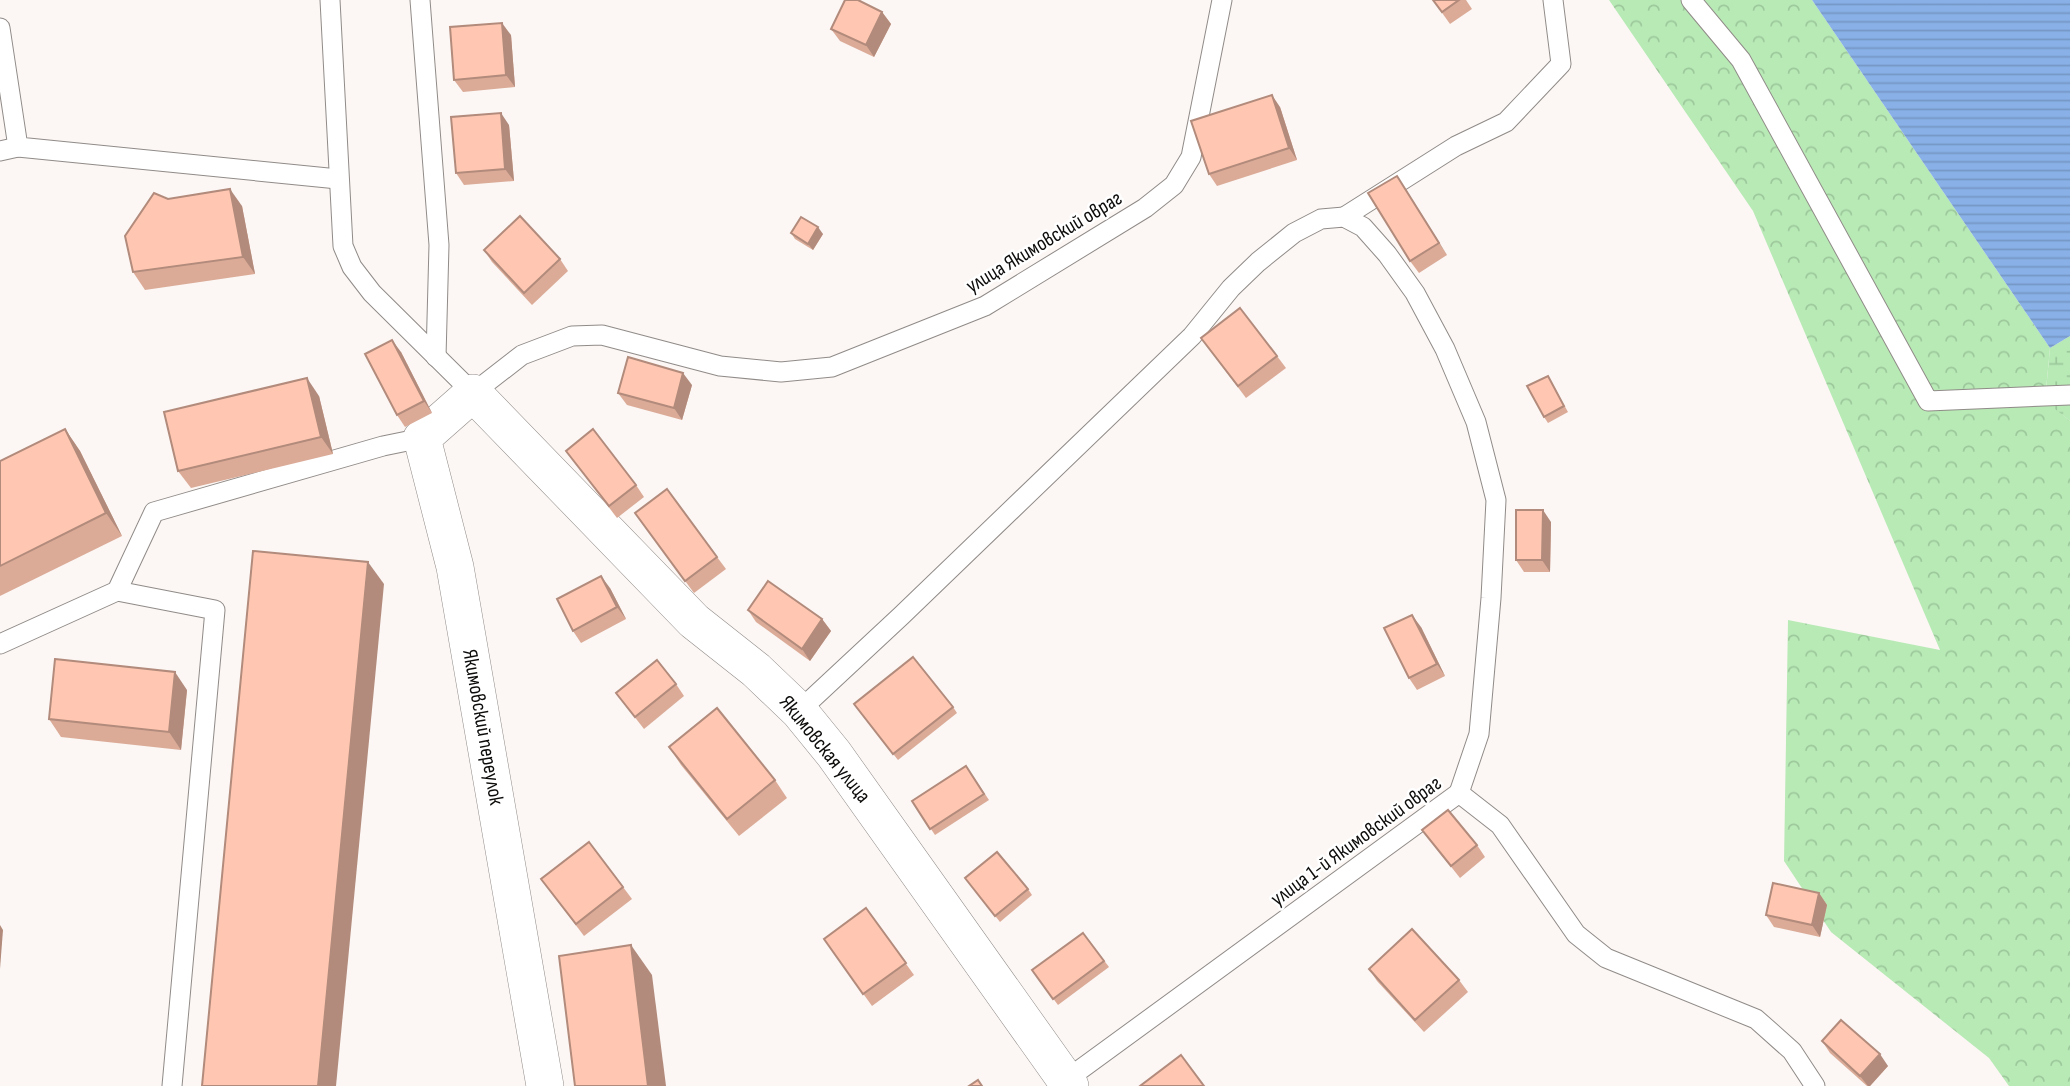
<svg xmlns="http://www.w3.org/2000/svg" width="2070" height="1086" font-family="'Sofia Sans Condensed',sans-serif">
	<defs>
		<pattern id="forest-crowns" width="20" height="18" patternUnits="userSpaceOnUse" patternTransform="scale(1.75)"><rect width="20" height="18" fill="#b8eab6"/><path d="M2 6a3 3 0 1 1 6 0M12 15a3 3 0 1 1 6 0" fill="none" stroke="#9dc89b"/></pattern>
		<pattern id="wetland-marsh" width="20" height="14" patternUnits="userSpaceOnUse" patternTransform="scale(1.75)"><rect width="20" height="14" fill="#b8eab6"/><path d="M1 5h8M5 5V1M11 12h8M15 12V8" fill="none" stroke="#9dc89b"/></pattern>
		<pattern id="water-rules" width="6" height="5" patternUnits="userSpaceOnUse" patternTransform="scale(1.75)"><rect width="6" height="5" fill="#89b1e7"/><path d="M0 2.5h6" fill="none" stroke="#7597c5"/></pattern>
	</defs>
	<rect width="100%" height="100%" fill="#fcf7f4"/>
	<path fill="url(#forest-crowns)" d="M 1609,0 L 1812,0 L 2050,348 L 2045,400 L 2070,421 L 2070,1086 L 2009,1086 L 1989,1058 L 1831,932 L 1784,861 L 1788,620 L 1940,650 L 1753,211 Z"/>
	<path fill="url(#wetland-marsh)" d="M 2070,336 L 2070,421 L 2045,401 L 2050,348 Z"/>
	<path fill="url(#water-rules)" d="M 1812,0 L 2070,0 L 2070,336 L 2050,348 Z"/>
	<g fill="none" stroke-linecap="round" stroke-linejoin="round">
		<g stroke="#908b88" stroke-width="21">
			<g id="lane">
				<path d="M 330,0 L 343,246 L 352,267 L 372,293 L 473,393 L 522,355 L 572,336 L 602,335 L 720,366 L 781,372 L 832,367 L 985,306 L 1145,208 L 1174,185 L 1191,157 L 1222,0"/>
				<path d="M 420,0 L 439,245 L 436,357"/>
				<path d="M 1691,0 L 1741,60 L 1928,401 L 2070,395"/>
				<path d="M 0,28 L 18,147 L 338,179"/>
				<path d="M 0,151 L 18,147"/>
				<path d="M 1344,217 L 1456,146 L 1506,122 L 1561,64 L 1553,0"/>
				<path d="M 117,591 L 215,610 L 172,1086"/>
				<path d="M 0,644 L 117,591 L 154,512 L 383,446 L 422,438"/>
				<path d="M 799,711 L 901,616 L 1192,336 L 1231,288 L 1258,262 L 1294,233 L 1321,219 L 1344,217 L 1363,227 L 1387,254 L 1415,293 L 1445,349 L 1476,422 L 1496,500 L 1491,598 L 1479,734 L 1459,793"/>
				<path d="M 1066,1080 L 1459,793 L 1500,825 L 1576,934 L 1606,958 L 1756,1019 L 1792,1051 L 1815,1086"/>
			</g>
		</g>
		<g stroke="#908b88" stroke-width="38">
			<path id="street" d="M 545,1086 L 455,567 L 422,438 L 473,393 L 694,621 L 756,670 L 799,711 L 834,754 L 1070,1086"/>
		</g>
		<use href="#lane" stroke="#fff" stroke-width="19"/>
		<use href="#street" stroke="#fff" stroke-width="37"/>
	</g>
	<g fill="#dbab98">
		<path d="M 1433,0 L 1466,0 L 1472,9 L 1450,24 Z"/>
		<path d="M 882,12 L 891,24 L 874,57 L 840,41 L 831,29 Z"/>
		<path d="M 511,35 L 515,87 L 463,92 L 454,80 Z"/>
		<path d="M 1280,107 L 1297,160 L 1217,186 L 1209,174 Z"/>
		<path d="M 509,125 L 514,181 L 464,185 L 456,173 Z"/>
		<path d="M 1397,176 L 1447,255 L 1419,273 L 1410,261 Z"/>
		<path d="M 168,199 L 242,206 L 255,274 L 145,290 L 133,272 Z"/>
		<path d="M 791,233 L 823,234 L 813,250 L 795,239 Z"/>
		<path d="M 484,250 L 560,259 L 568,271 L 532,305 L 492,262 Z"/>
		<path d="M 1201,338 L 1277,356 L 1286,368 L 1246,398 Z"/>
		<path d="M 401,352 L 432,413 L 405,427 L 397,415 Z"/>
		<path d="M 1548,376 L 1568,412 L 1548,423 L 1544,417 Z"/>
		<path d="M 692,385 L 682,420 L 627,405 L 618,393 Z"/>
		<path d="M 319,396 L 333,454 L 191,488 L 178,471 Z"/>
		<path d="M 65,429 L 80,451 L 122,536 L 0,596 L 0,461 Z"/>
		<path d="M 566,451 L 636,485 L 644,497 L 617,518 Z"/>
		<path d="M 635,513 L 717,557 L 726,569 L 694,593 Z"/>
		<path d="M 1551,522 L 1550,572 L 1524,572 L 1516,560 Z"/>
		<path d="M 610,588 L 626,619 L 581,643 L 573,631 Z"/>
		<path d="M 748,610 L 822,619 L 831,631 L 810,661 L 756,622 Z"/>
		<path d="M 1421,627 L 1445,676 L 1417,690 L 1409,678 Z"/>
		<path d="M 676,684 L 684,696 L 644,729 L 616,693 Z"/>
		<path d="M 187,690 L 181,750 L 61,737 L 49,719 Z"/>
		<path d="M 953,707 L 957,713 L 898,760 L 858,710 Z"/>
		<path d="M 669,747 L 775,780 L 787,798 L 739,836 L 681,765 Z"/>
		<path d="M 966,766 L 989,800 L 935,835 L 912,801 Z"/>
		<path d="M 1422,830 L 1477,845 L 1485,857 L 1460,878 Z"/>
		<path d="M 965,878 L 1028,889 L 1032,895 L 1000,922 Z"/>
		<path d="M 541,879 L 623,887 L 632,899 L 584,936 Z"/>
		<path d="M 1819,893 L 1827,905 L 1820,937 L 1774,927 L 1766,915 Z"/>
		<path d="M 866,908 L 914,975 L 872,1006 L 824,939 Z"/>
		<path d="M 1083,933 L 1109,967 L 1058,1005 L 1032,970 Z"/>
		<path d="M 1369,969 L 1459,980 L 1468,992 L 1424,1032 L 1377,981 Z"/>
		<path d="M 1822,1041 L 1888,1066 L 1870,1086 L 1867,1086 L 1830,1053 Z"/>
	</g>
	<g fill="#b28b7c">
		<path d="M 882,12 L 891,24 L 874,57 L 866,45 Z"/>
		<path d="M 502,23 L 511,35 L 515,87 L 506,75 Z"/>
		<path d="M 1272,95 L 1280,107 L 1297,160 L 1289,148 Z"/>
		<path d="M 501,113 L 509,125 L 514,181 L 505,169 Z"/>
		<path d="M 1397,176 L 1405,188 L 1447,255 L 1439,243 Z"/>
		<path d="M 230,189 L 242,206 L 255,274 L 243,257 Z"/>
		<path d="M 818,227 L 823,234 L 813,250 L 808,244 Z"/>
		<path d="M 392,340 L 401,352 L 432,413 L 424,401 Z"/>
		<path d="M 683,373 L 692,385 L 682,420 L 674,408 Z"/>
		<path d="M 307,378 L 319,396 L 333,454 L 321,437 Z"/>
		<path d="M 65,429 L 80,451 L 122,536 L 106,513 Z"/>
		<path d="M 1543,510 L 1551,522 L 1550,572 L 1542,560 Z"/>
		<path d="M 368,562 L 384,584 L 336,1086 L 318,1086 Z"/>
		<path d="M 601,576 L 610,588 L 626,619 L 617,607 Z"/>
		<path d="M 1412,615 L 1421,627 L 1445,676 L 1437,664 Z"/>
		<path d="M 822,619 L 831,631 L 810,661 L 802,649 Z"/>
		<path d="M 175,672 L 187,690 L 181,750 L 169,732 Z"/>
		<path d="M 1819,893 L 1827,905 L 1820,937 L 1812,925 Z"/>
		<path d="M 0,925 L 3,930 L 0,969 Z"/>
		<path d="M 631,945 L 652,975 L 666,1086 L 648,1086 Z"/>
		<path d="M 1880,1054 L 1888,1066 L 1870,1086 L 1868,1086 L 1860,1076 Z"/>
	</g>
	<g fill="#ffc7b1" stroke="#b28b7c" stroke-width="2">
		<path d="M 845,0 L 858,0 L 882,12 L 866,45 L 831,29 Z"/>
		<path d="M 1433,0 L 1459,0 L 1442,12 Z"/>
		<path d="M 502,23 L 506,75 L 454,80 L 450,27 Z"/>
		<path d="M 1272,95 L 1289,148 L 1209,174 L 1191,121 Z"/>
		<path d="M 501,113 L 505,169 L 456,173 L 451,117 Z"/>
		<path d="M 1397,176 L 1439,243 L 1410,261 L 1368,193 Z"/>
		<path d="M 230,189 L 243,257 L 133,272 L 125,236 L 154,193 L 168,199 Z"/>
		<path d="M 520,216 L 560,259 L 524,293 L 484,250 Z"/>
		<path d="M 801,217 L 818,227 L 808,244 L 791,233 Z"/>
		<path d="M 1240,308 L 1277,356 L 1238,386 L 1201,338 Z"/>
		<path d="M 392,340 L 424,401 L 397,415 L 365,354 Z"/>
		<path d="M 628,357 L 683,373 L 674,408 L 618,393 Z"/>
		<path d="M 1548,376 L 1564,406 L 1544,417 L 1527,386 Z"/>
		<path d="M 307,378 L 321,437 L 178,471 L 164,412 Z"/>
		<path d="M 65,429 L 106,513 L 0,566 L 0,461 Z"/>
		<path d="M 593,429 L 636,485 L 609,506 L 566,451 Z"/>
		<path d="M 667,489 L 717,557 L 685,581 L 635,513 Z"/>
		<path d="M 1516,510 L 1543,510 L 1542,560 L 1516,560 Z"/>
		<path d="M 253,551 L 368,562 L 318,1086 L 202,1086 Z"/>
		<path d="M 601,576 L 617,607 L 573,631 L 557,599 Z"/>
		<path d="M 768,581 L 822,619 L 802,649 L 748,610 Z"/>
		<path d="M 1412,615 L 1437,664 L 1409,678 L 1384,628 Z"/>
		<path d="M 913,657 L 953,707 L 893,754 L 854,704 Z"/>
		<path d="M 55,659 L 175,672 L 169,732 L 49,719 Z"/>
		<path d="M 657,660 L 676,684 L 635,717 L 616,693 Z"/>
		<path d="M 717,708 L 775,780 L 727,819 L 669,747 Z"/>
		<path d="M 966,766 L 984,794 L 930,829 L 912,801 Z"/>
		<path d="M 1448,810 L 1477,845 L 1451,866 L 1422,830 Z"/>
		<path d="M 589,842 L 623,887 L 576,924 L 541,879 Z"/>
		<path d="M 997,852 L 1028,889 L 995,916 L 965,878 Z"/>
		<path d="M 1773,883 L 1819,893 L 1812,925 L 1766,915 Z"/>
		<path d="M 866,908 L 906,963 L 863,994 L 824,939 Z"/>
		<path d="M 1412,929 L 1459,980 L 1415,1020 L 1369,969 Z"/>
		<path d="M 1083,933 L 1104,961 L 1053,999 L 1032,970 Z"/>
		<path d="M 631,945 L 648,1086 L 575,1086 L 559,956 Z"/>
		<path d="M 1841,1020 L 1880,1054 L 1860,1076 L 1822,1041 Z"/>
		<path d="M 1181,1055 L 1204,1086 L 1140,1086 Z"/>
		<path d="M 978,1080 L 982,1086 L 969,1086 Z"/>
	</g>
	<g text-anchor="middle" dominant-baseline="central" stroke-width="5" stroke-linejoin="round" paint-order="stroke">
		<g font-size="21" fill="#0d0c0b" stroke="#fff">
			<text transform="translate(1044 242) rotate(-31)">улица Якимовский овраг</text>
			<text transform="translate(483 727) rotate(80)">Якимовский переулок</text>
			<text transform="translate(825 749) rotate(51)">Якимовская улица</text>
			<text transform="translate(1356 841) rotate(-36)">улица 1-й Якимовский овраг</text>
		</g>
	</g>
</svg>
